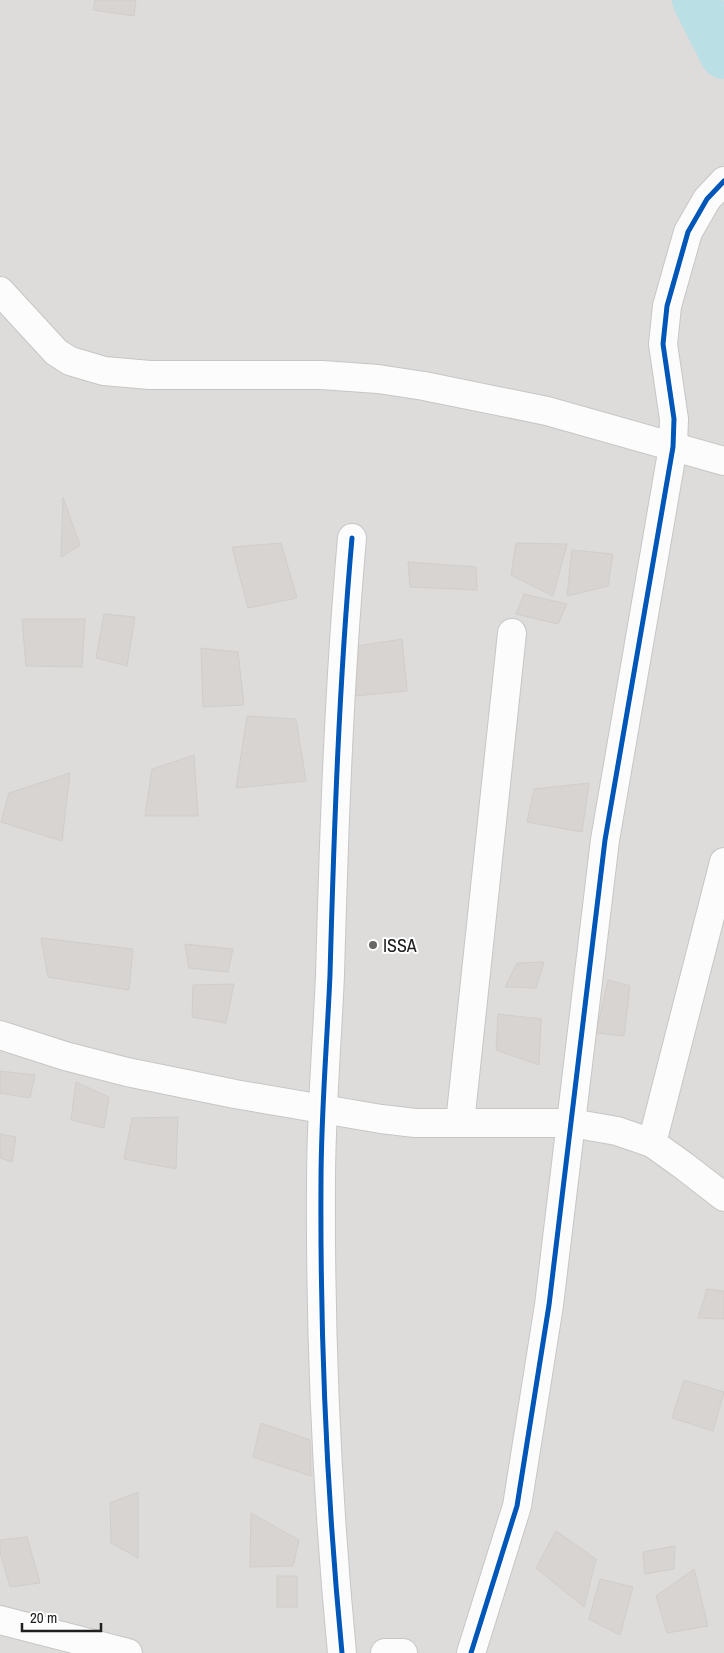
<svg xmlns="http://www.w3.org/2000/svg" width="724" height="1653" font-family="'Archivo Narrow',sans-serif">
	<rect width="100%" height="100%" fill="#eeece9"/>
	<rect fill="#dddcda" x="0" y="0" width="724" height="1653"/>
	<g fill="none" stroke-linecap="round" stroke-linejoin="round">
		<path stroke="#badfe4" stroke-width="48" d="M 696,0 L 724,55"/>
	</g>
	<g fill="#d7d4d1" stroke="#d2cdca">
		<path d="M 95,0 L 136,0 L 134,16 L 93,10 Z"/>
		<path d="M 63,497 L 80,545 L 61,557 Z"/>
		<path d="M 281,543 L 297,598 L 248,608 L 232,547 Z"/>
		<path d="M 516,543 L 567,544 L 553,596 L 511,575 Z"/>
		<path d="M 572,550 L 613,554 L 608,586 L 567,596 Z"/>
		<path d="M 408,562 L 476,567 L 477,590 L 410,587 Z"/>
		<path d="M 524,594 L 567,604 L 558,624 L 516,614 Z"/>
		<path d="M 104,614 L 135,617 L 127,666 L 96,658 Z"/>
		<path d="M 22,619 L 85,619 L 82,667 L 26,666 Z"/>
		<path d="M 402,639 L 407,691 L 355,696 L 358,646 Z"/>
		<path d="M 201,648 L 238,652 L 244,705 L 203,707 Z"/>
		<path d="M 247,716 L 296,719 L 306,781 L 236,788 Z"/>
		<path d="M 194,755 L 198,816 L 145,816 L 152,769 Z"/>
		<path d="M 70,773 L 62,841 L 1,822 L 9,793 Z"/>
		<path d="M 589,783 L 582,832 L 527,822 L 534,789 Z"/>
		<path d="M 41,938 L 133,949 L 129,990 L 48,977 Z"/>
		<path d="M 185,944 L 233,949 L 228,972 L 189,968 Z"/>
		<path d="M 544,962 L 536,988 L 505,987 L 517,963 Z"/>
		<path d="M 608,980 L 630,986 L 624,1036 L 596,1033 Z"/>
		<path d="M 234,984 L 226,1023 L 192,1017 L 193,985 Z"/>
		<path d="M 498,1014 L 541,1019 L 539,1065 L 496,1050 Z"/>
		<path d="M 0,1071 L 35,1075 L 30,1098 L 0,1093 Z"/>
		<path d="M 76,1082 L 109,1097 L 104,1128 L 71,1120 Z"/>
		<path d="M 178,1117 L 176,1169 L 124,1159 L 132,1118 Z"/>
		<path d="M 0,1134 L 16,1137 L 12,1162 L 0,1158 Z"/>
		<path d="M 707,1289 L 724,1291 L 724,1319 L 698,1318 Z"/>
		<path d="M 684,1380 L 724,1392 L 713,1431 L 672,1418 Z"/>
		<path d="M 261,1423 L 310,1440 L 311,1476 L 253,1457 Z"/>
		<path d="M 138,1492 L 138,1558 L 111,1543 L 110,1503 Z"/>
		<path d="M 251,1513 L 299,1540 L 293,1566 L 250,1567 Z"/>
		<path d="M 556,1531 L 596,1559 L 584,1607 L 536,1568 Z"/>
		<path d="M 27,1537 L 40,1583 L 10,1587 L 0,1552 L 0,1540 Z"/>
		<path d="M 675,1546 L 674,1569 L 645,1574 L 643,1552 Z"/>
		<path d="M 694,1569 L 708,1626 L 667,1633 L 656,1596 Z"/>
		<rect x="277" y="1576" width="20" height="31"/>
		<path d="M 600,1579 L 633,1587 L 620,1635 L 589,1619 Z"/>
	</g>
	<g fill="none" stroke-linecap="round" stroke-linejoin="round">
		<g stroke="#c7c6c5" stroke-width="30">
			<g id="minor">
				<path d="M 0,291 L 56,352 L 70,361 L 104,371 L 150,375 L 322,375 L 378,379 L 424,386 L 547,411 L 724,461"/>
				<path d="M 0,1035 L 65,1056 L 127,1072 L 235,1094 L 381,1119 L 415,1123 L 571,1123 L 617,1131 L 652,1143 L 684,1166 L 724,1197"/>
				<path d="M 460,1123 L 512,633"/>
				<path d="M 652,1143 L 724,862"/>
				<path d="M 0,1620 L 128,1653"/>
				<path d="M 342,1653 C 327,1497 320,1339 321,1182 C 321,1113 327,1044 330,975 C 334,829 339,684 352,538"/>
				<path d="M 471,1653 L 517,1506 L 549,1305 L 605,840 L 673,447 L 674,419 L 663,344 L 667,306 L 688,232 L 707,199 L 724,181"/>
			</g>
		</g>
		<g stroke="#c7c6c5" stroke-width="30">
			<path id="tertiary" d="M 385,1653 L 403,1653"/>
		</g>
		<use href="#minor" stroke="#fcfcfc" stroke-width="28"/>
		<use href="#tertiary" stroke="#fcfcfc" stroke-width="28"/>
		<g stroke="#fff" stroke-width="8">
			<g id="cycleway">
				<path d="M 342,1653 C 327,1497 320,1339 321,1182 C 321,1113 327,1044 330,975 C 334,829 339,684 352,538"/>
				<path d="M 471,1653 L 517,1506 L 549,1305 L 605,840 L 673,447 L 674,419 L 663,344 L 667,306 L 688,232 L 707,199 L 724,181"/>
			</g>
		</g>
		<use href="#cycleway" stroke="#0057b8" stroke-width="5"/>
	</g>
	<circle fill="#686766" stroke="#fff" stroke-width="2" cx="373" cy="945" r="5"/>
	<g text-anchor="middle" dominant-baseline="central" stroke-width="4" stroke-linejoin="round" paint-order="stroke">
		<g font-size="18" fill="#202020" stroke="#fff" text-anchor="start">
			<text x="383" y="945">ISSA</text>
		</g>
	</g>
	<path d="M22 1623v8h79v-8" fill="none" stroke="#202020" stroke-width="2.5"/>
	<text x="30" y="1623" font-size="15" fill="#202020" stroke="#ffffff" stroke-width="4" paint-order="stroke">20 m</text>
</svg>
